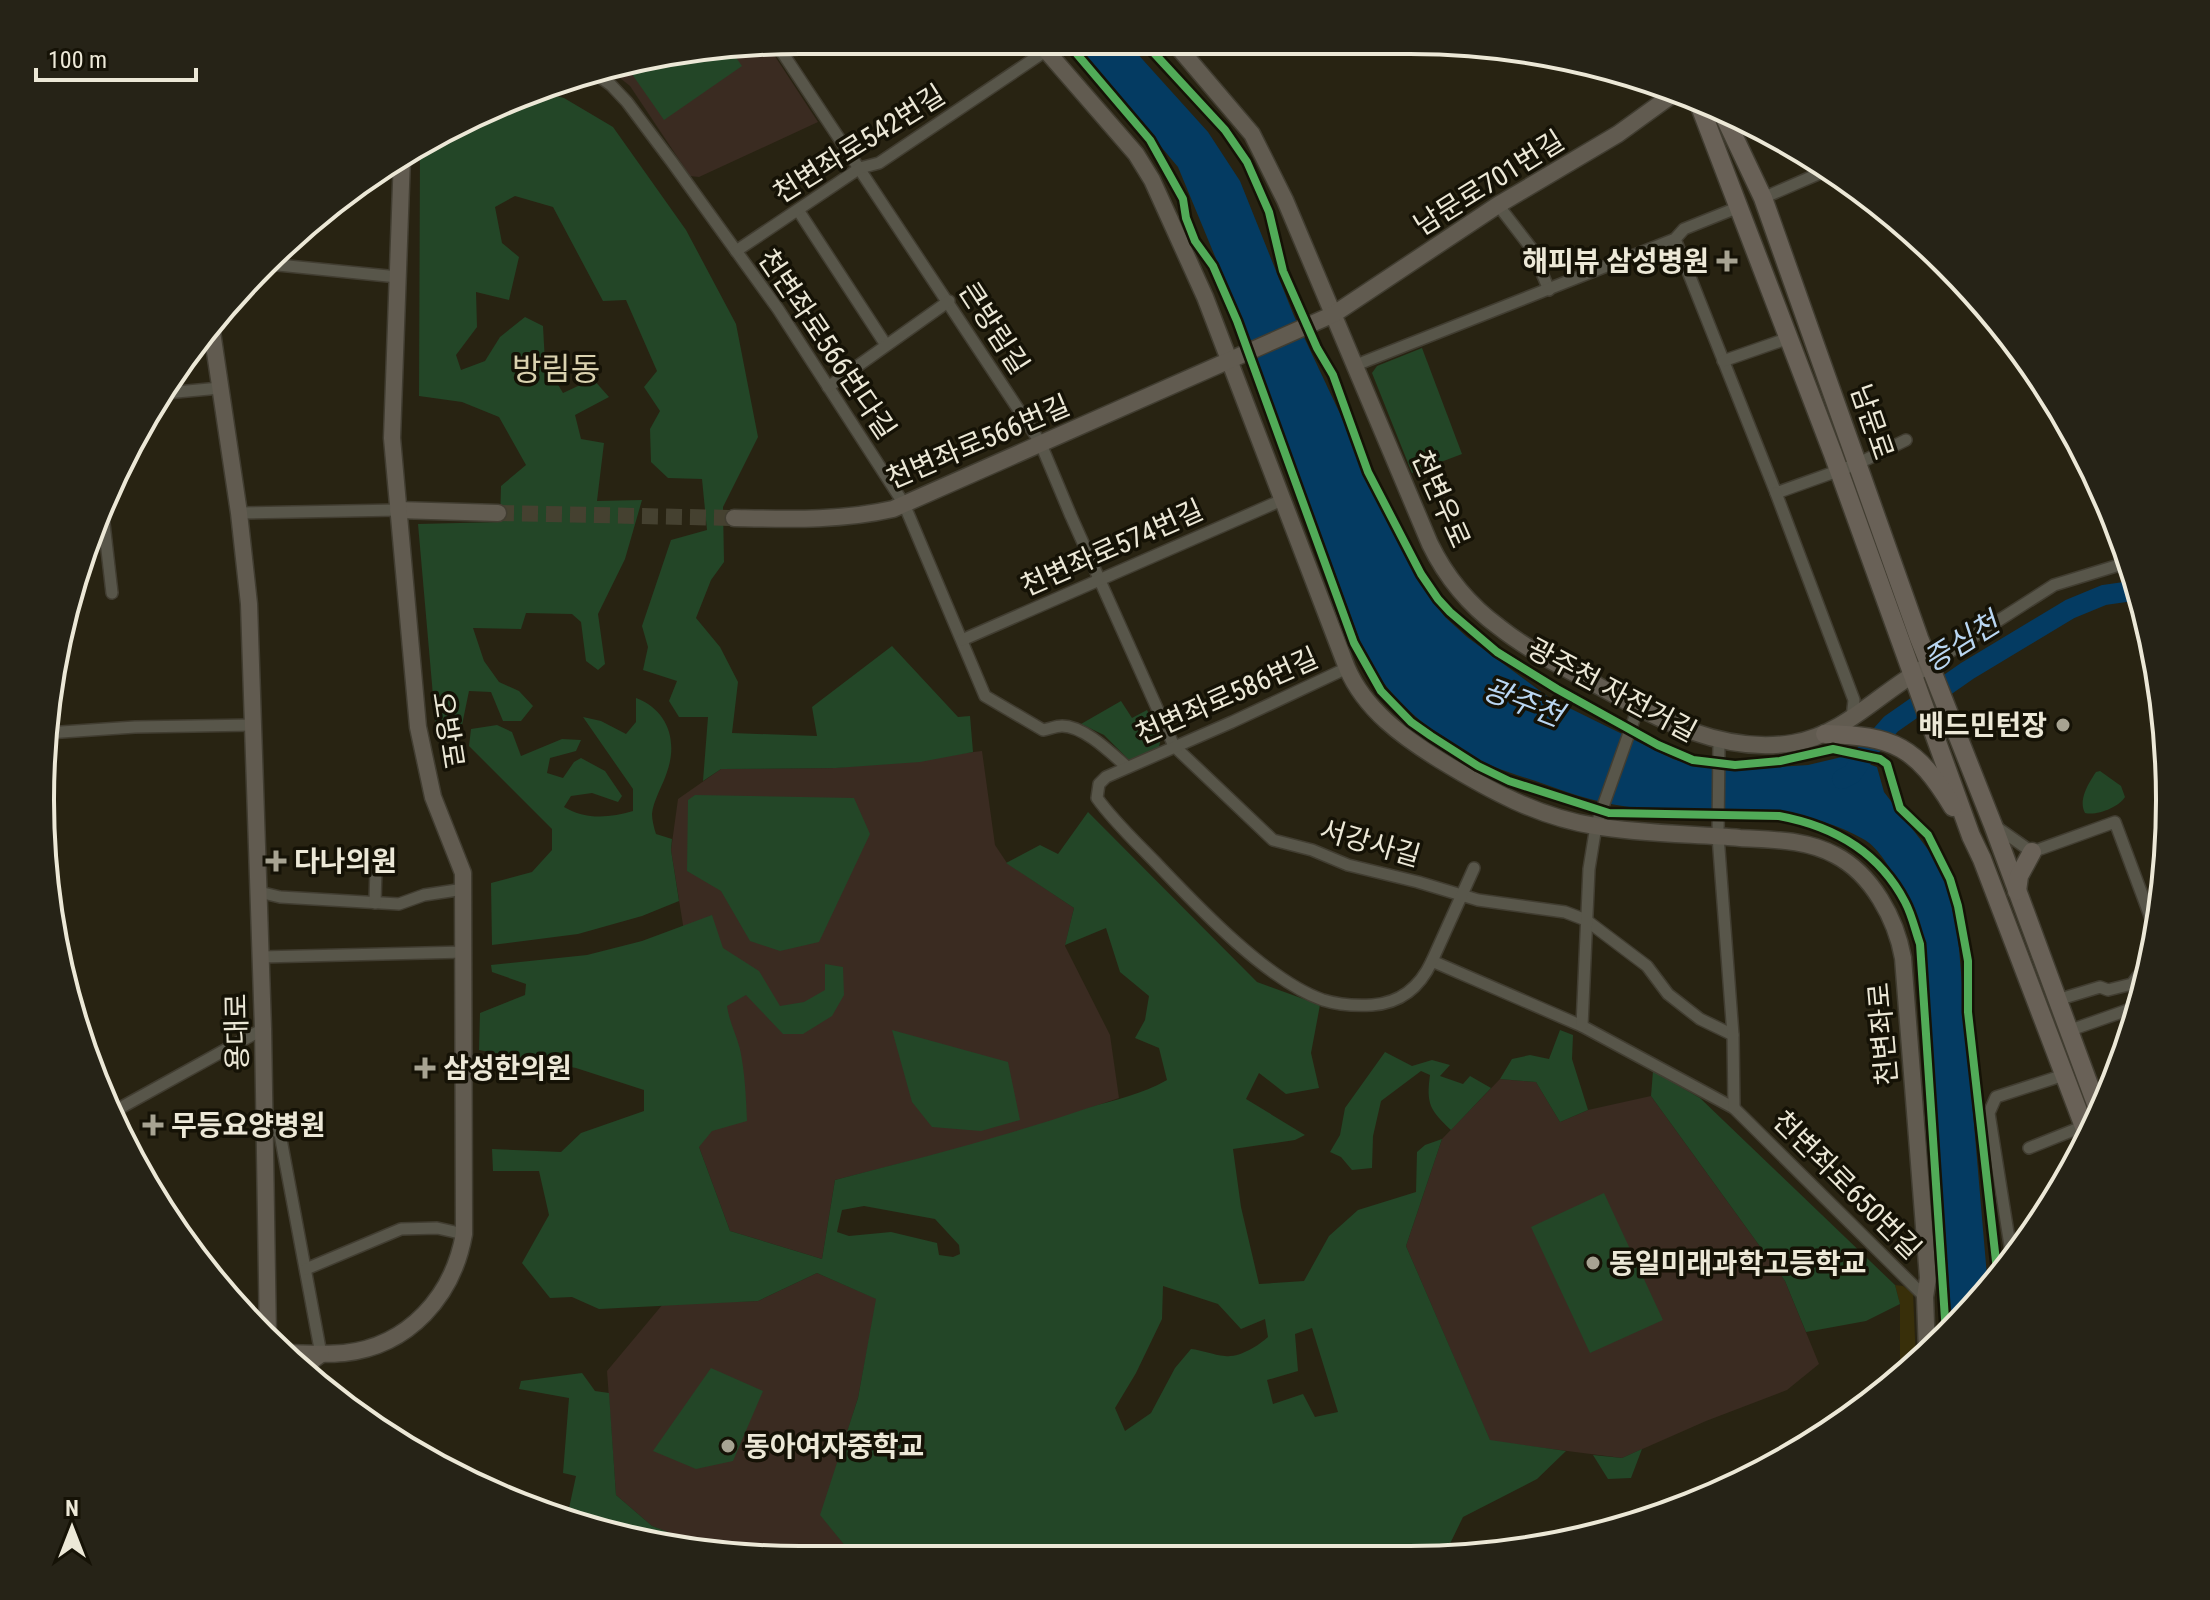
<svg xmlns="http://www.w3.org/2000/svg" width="2210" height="1600" font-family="'Roboto Condensed','Noto Sans KR',sans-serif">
	<rect width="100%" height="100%" fill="#282312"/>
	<path fill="#382f0a" d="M 1895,1285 L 1903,1286 L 1913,1293 L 1916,1362 L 1900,1377 L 1900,1304 Z"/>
	<g fill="#3a2b21">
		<path d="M 767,44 L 818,122 L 699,177 L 690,176 L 630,86 L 605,66 Z"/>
		<path d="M 982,751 L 995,845 L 1007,863 L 1074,908 L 1065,946 L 1110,1035 L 1119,1098 L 1005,1137 L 835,1180 L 822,1259 L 730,1231 L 699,1147 L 683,925 L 671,850 L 678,799 L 721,769 L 836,768 Z"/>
		<path d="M 1500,1079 L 1536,1082 L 1560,1122 L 1588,1110 L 1651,1096 L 1785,1281 L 1819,1364 L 1787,1390 L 1706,1421 L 1622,1458 L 1490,1441 L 1406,1246 L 1442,1139 Z"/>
		<path d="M 817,1273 L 877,1299 L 858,1398 L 821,1515 L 855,1558 L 750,1558 L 726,1554 L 652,1526 L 616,1495 L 607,1371 L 663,1304 L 758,1301 Z"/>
	</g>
	<g fill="#234627" fill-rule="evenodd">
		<path d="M 730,49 L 742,66 L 664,120 L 625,64 Z"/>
		<path d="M 544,93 L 564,98 L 613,127 L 686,230 L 736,324 L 758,437 L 723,507 L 724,562 L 711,580 L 696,618 L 720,647 L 738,682 L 732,733 L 817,736 L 812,707 L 892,646 L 958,717 L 970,716 L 973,752 L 920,762 L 836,768 L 721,769 L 703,781 L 708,717 L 679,717 L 669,701 L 677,681 L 643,670 L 648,647 L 642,626 L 671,540 L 707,530 L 702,479 L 668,478 L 651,462 L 650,429 L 660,411 L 644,387 L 657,371 L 626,300 L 603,301 L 553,207 L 515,196 L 495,207 L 502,243 L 519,257 L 509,300 L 476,292 L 477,327 L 456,355 L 461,370 L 485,361 L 500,337 L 525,317 L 543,326 L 545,363 L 563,393 L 593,379 L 609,397 L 575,415 L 581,439 L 604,443 L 597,501 L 642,500 L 625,559 L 598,614 L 605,664 L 598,670 L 586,661 L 581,622 L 572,614 L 526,613 L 521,629 L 473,628 L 484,661 L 499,682 L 519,691 L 533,706 L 521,721 L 503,721 L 491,692 L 469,691 L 462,725 L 436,730 L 418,524 L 500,522 L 501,486 L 526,465 L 499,417 L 462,402 L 419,396 L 420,149 Z"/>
		<path d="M 1422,348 L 1462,454 L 1412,473 L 1372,373 L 1377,366 Z"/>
		<path d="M 636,698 C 668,710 678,741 667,772 C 663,785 653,801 652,814 C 652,820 654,828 656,834 L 672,839 L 671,850 L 679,901 L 642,916 L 578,934 L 492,945 L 491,883 L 532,872 L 552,850 L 552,829 L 469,746 L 471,729 L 497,725 L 512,732 L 521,756 L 562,739 L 581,740 L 576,751 L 550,758 L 547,773 L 563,778 L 574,762 L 581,758 L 605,771 L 622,796 L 618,802 L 592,793 L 571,796 L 564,807 C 585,820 610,818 633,811 L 633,789 L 583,717 L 601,721 L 626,734 L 636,722 Z"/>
		<path d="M 1121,701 L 1132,718 L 1147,710 L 1161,738 L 1159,747 L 1130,761 L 1104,735 L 1081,724 Z"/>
		<path d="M 2100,771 L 2121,786 L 2125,797 C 2119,807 2097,816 2085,813 C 2078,800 2088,784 2096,772 Z"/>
		<path d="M 695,795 L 854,798 L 870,834 L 819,942 L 780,951 L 750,941 L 721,891 L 687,871 L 688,800 Z"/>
		<path d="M 1088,812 L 1257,982 L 1320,1005 L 1311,1053 L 1319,1088 L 1286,1094 L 1259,1073 L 1246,1099 L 1305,1135 L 1295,1140 L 1233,1149 L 1241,1207 L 1259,1284 L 1304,1281 L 1329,1236 L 1358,1210 L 1416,1192 L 1417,1152 L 1425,1145 L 1442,1139 L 1406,1246 L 1490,1440 L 1566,1451 L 1537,1479 L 1463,1517 L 1445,1554 L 855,1558 L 820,1515 L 858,1398 L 876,1299 L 817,1273 L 758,1301 L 599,1309 L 572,1297 L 550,1298 L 522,1263 L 549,1215 L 539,1171 L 493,1171 L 492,1149 L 561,1152 L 581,1133 L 644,1111 L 644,1090 L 576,1068 L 479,1050 L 480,1013 L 525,995 L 526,984 L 492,972 L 491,965 L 587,955 L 642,941 L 712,915 L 723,948 L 759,971 L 780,1006 L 804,1002 L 825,990 L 825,964 L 843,967 L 844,995 L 832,1016 L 803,1034 L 783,1034 L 746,995 L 727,1006 C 729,1021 736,1034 740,1049 C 745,1073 746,1097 747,1121 L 712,1131 L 699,1147 L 730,1231 L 822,1259 L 835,1180 C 920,1158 1004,1137 1088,1108 C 1117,1099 1140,1095 1167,1080 L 1159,1048 L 1135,1038 L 1145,1020 L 1149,996 L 1120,972 L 1106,928 L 1065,945 L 1074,908 L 1006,863 L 1040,845 L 1058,854 ZM 864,1206 L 935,1219 L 959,1245 L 960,1254 L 953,1257 L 939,1255 L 937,1243 L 891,1232 L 849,1236 L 837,1232 L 842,1210 ZM 1163,1286 L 1218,1304 L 1241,1329 L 1265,1319 L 1268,1337 C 1258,1346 1239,1358 1225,1356 C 1213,1355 1202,1350 1191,1349 L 1175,1368 L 1151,1413 L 1125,1431 L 1115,1408 L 1136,1373 L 1162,1319 ZM 1312,1328 L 1338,1412 L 1315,1417 L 1303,1394 L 1273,1404 L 1267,1380 L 1298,1371 L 1295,1334 Z"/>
		<path d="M 892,1030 L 1008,1062 L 1020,1120 L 981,1131 L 932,1127 L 912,1102 Z"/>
		<path d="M 1560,1030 L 1573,1035 L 1572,1059 L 1588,1110 L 1560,1122 L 1536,1082 L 1500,1079 L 1512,1059 L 1530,1055 L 1549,1059 Z"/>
		<path d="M 1385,1052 L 1412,1066 L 1432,1060 L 1450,1065 L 1440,1076 L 1463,1084 L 1470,1076 L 1491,1088 L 1451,1130 C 1430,1110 1426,1104 1430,1075 L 1421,1071 L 1381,1101 L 1373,1136 L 1372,1168 L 1352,1170 L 1341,1157 L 1330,1152 L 1340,1135 L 1345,1108 Z"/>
		<path d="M 1653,1071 L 1700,1098 L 1895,1285 L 1900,1304 L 1866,1321 L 1806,1332 L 1785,1281 L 1651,1096 Z"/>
		<path d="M 1604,1193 L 1663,1320 L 1590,1353 L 1531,1227 Z"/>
		<path d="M 711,1368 L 763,1391 L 733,1461 L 696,1469 L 653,1451 Z"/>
		<path d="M 582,1373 L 595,1391 L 609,1393 L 616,1495 L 652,1526 L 726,1554 L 653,1539 C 643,1525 612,1526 595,1524 L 591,1527 L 566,1522 L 576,1476 L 563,1473 L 569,1398 L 519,1389 L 521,1381 Z"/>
		<path d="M 1642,1449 L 1631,1478 L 1608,1479 L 1593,1455 L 1622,1458 Z"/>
	</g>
	<path fill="#043b62" d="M 1072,40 L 1125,40 L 1208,132 L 1240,181 L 1294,316 L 1400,541 L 1427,593 L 1445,617 L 1467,637 L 1551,699 L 1673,759 L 1697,766 L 1730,770 L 1808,765 L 1846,756 L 1877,767 L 1884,792 L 1930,852 L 1947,883 L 1958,937 L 1987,1276 L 1987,1294 L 1952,1329 L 1925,951 C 1918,922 1891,856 1865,840 C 1796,799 1713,815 1638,808 C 1605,805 1574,795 1544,784 C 1527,778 1509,773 1492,766 C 1443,744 1391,703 1365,655 L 1248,336 L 1178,167 Z"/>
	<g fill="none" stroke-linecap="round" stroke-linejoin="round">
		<path stroke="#043b62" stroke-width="20" d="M 1842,779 L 1852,774 L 1868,750 L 1891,724 L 1967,671 L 2070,609 L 2104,595 L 2139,590"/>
		<path stroke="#454130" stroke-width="16" stroke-dasharray="16 8" stroke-linecap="butt" d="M 498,513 L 734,518"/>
		<g stroke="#413d31" stroke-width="14">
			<g id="street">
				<path d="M 776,43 L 1040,442 L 1071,516 L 1174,746 L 1273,840 L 1312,850 L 1348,865 L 1418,882 L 1478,900 L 1565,912 L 1586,920 L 1647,966 L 1668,994 L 1700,1019 L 1733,1035"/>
				<path d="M 592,71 L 611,85 L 627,102 L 672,162 L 778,309 L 904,504 L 985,696 L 1043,730 C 1049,729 1056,726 1062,726 C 1084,726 1111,753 1127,767"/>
				<path d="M 1763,198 L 1832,168"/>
				<path d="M 1498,205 L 1532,249 L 1549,290"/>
				<path d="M 798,210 L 886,345"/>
				<path d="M 1675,239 L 1776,493 L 1857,464 L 1906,440"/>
				<path d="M 736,251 L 860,168 L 879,163 L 1047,50"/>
				<path d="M 268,264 L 398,277"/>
				<path d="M 1723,361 L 1789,338"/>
				<path d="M 1356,365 L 1675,239 L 1684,229 L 1739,207"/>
				<path d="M 828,387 L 949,301"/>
				<path d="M 166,393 L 220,388"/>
				<path d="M 1776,493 L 1854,700 L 1852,718"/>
				<path d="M 239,513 L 398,510"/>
				<path d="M 103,515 L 112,593"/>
				<path d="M 962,640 L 1282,500"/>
				<path d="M 1929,665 L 2054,585 L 2129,562"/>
				<path d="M 1347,668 L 1232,722 L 1106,777 L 1099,784 L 1097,798 C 1114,822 1138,844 1159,866 C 1199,908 1268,981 1323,1000 C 1339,1005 1355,1006 1372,1005 C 1401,1003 1420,987 1432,961 L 1582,1026 L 1734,1108 L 1925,1297"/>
				<path d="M 47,733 L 135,727 L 254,725"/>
				<path d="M 1719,741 L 1718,836 L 1733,1035 L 1734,1108"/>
				<path d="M 1995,826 L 2032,852 L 2115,822 L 2156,932"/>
				<path d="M 259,892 L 280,897 L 399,904 L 424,895 L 464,889"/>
				<path d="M 375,903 L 376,867"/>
				<path d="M 2149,909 L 2162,904"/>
				<path d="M 261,957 L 465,952"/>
				<path d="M 1432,961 L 1474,868"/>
				<path d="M 2057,1000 L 2100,987 L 2108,990 L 2132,984 L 2138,976"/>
				<path d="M 1582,1026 L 1589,869 L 1596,826 L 1638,708"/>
				<path d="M 2068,1031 L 2139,1006"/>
				<path d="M 111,1113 L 263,1029"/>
				<path d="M 264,1121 L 280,1134 L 321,1354"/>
				<path d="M 2029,1148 L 2084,1126"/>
				<path d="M 2012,1258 L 1989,1113 L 1996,1097 L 2064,1075"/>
				<path d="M 306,1269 L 401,1229 L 437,1228 L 464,1234"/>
			</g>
		</g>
		<g stroke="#413d31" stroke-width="19">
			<g id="secondary">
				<path d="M 1037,40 L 1136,154 L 1152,180 L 1205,297 L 1347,668 C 1365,710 1403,737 1440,760 C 1489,790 1538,817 1595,826 C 1642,834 1693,834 1740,838 C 1772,840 1806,839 1835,855 C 1872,874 1896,919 1903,958 L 1928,1278 L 1925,1297 L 1927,1352"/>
				<path d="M 1172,40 L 1252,134 L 1285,200 L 1430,544 C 1446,577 1469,605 1499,627 C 1528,650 1561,666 1593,683 C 1655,717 1720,755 1793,743 C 1844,735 1880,692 1924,668"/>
				<path d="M 211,325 L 239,513 L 249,604 L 263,1029 L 268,1339"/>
				<path d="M 398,510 L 498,513"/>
				<path d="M 734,518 C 788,519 840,521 893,509 L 1334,314 L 1498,205 L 1618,134 L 1672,95"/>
				<path d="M 281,1353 C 302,1353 323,1355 344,1353 C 409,1346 453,1296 464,1234 L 463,873 L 433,797 L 418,727 L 392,438 L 402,157"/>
				<path d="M 298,1371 L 321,1354"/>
			</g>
		</g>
		<g stroke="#413d31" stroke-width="21">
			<g id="primary">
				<path d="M 1701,109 L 1833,454 L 1971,836 L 1982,859 L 2088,1137"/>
				<path d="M 1726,120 L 1763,198 L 1919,638 L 1993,825 L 2099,1112"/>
				<path d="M 1825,734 C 1894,736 1916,746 1953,807"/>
				<path d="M 2017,891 L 2019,876 L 2032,852"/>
			</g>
		</g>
		<use href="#street" stroke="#58564a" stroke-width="11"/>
		<use href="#secondary" stroke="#615b50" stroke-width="16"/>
		<use href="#primary" stroke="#696157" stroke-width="18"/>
		<g stroke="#151206" stroke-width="13">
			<g id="cycleway">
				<path d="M 1065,40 L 1150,140 L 1183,199 L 1186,218 L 1195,241 L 1213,266 L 1237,321 L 1354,643 L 1381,691 L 1411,722 L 1431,736 L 1478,766 L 1509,781 L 1609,813 L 1779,816 C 1833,826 1879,852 1905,902 C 1912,915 1915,930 1920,944 L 1946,1334"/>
				<path d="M 1142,40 L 1225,130 L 1247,162 L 1269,212 L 1283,271 L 1317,348 L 1333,375 L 1368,472 L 1421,574 L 1438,599 L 1450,612 L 1497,652 L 1557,689 L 1658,745 L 1693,760 L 1735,765 L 1780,761 L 1833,749 L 1880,759 L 1887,764 L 1900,808 L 1928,835 L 1950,879 L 1958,906 L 1968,961 L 1968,1012 L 1998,1279"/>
			</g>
		</g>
		<use href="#cycleway" stroke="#51ab58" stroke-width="8"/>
	</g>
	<g fill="#a7a392" stroke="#151206" stroke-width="3">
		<path d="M1723 249h8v8h8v8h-8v8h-8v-8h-8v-8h8z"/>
		<circle cx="2063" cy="725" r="8"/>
		<path d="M272 849h8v8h8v8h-8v8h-8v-8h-8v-8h8z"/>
		<path d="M421 1056h8v8h8v8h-8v8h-8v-8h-8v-8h8z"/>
		<path d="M149 1113h8v8h8v8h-8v8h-8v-8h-8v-8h8z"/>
		<circle cx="1593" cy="1263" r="8"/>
		<circle cx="728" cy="1446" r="8"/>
	</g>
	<g text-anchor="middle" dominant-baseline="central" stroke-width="7" stroke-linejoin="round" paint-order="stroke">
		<g font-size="28" fill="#ece8d7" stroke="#151206">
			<text transform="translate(859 144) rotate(-32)">천변좌로542번길</text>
			<text transform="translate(1489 183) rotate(-32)">남문로701번길</text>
			<text transform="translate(994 328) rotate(57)">큰방림길</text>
			<text transform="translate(827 344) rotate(56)">천변좌로566번다길</text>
			<text transform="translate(1872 422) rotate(71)">남문로</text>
			<text transform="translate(978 442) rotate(-23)">천변좌로566번길</text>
			<text transform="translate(1441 499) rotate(66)">천변우로</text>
			<text transform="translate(1112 548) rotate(-24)">천변좌로574번길</text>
			<text transform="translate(1612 690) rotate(28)">광주천 자전거길</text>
			<text transform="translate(1227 696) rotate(-24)">천변좌로586번길</text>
			<text transform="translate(448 730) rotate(81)">오방로</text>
			<text transform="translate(1370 843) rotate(16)">서강사길</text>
			<text transform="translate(237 1032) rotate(-91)">용대로</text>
			<text transform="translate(1883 1034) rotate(-95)">천변좌로</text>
			<text transform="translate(1847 1185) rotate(45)">천변좌로650번길</text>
		</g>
		<g font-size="28" font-weight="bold" fill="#ece8d7" stroke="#151206" text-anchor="start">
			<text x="1709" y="261" text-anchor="end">해피뷰 삼성병원</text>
			<text x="2047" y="725" text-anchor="end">배드민턴장</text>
			<text x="294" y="861">다나의원</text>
			<text x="443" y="1068">삼성한의원</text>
			<text x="171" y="1125">무등요양병원</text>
			<text x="1609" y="1263">동일미래과학고등학교</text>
			<text x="744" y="1446">동아여자중학교</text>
		</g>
		<g font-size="30" font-style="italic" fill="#b9d6f2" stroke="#151206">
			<text transform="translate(1961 642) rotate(-32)">증심천</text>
			<text transform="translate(1523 702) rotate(21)">광주천</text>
		</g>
		<g font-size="32" fill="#dad2af" stroke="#151206">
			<text x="556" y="369">방림동</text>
		</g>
	</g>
	<path d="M0 0H2210V1600H0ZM800 54H1410A746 746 0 0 1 2156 800V800A746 746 0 0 1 1410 1546H800A746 746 0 0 1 54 800V800A746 746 0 0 1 800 54Z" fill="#262317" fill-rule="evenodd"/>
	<path fill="none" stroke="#ece8d7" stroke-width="4" d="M800 54H1410A746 746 0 0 1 2156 800V800A746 746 0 0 1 1410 1546H800A746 746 0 0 1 54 800V800A746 746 0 0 1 800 54Z"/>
	<g transform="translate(72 1528)" stroke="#151206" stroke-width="6" paint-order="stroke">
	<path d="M0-6L14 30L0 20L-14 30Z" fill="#ece8d7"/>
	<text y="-12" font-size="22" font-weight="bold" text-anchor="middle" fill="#ece8d7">N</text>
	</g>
	<path d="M36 68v12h160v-12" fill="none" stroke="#ece8d7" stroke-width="4"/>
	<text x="48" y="68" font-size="24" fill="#ece8d7" stroke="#151206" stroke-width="6" paint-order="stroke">100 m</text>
</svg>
